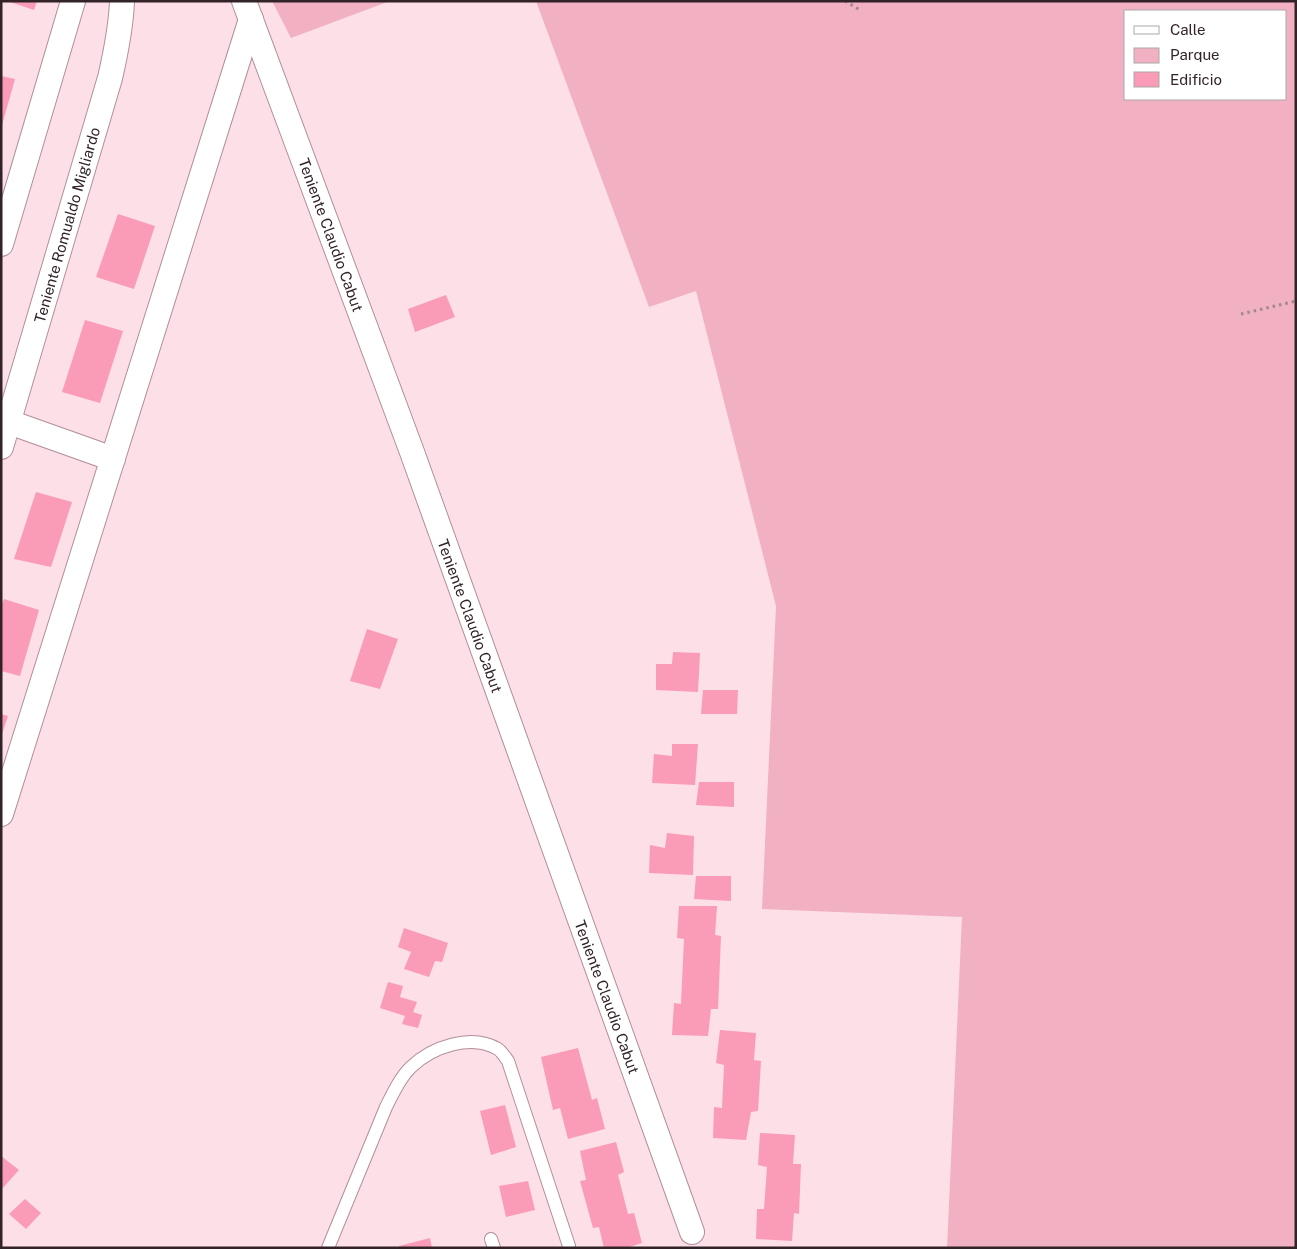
<svg xmlns="http://www.w3.org/2000/svg" width="1297" height="1249" font-family="'Public Sans',sans-serif">
	<rect width="100%" height="100%" fill="#fddfe7"/>
	<g fill="#f2b1c2" fill-rule="evenodd">
		<path d="M 272,1 L 390,1 L 291,38 Z"/>
		<path d="M 536,1 L 1296,1 L 1296,1248 L 947,1248 L 962,917 L 762,909 L 776,606 L 696,291 L 649,307 ZM 1286,11 L 1286,99 L 1126,99 L 1126,11 Z"/>
	</g>
	<g fill="#fa9bb7">
		<path d="M 7,1 L 37,1 L 34,10 Z"/>
		<path d="M 1,76 L 15,79 L 2,125 L 1,125 Z"/>
		<path d="M 118,214 L 155,226 L 134,289 L 96,277 Z"/>
		<path d="M 446,295 L 455,317 L 415,332 L 408,309 Z"/>
		<path d="M 85,320 L 123,331 L 100,403 L 62,392 Z"/>
		<path d="M 36,492 L 72,502 L 51,567 L 14,559 Z"/>
		<path d="M 4,599 L 39,610 L 20,676 L 1,671 L 1,606 Z"/>
		<path d="M 367,629 L 398,639 L 380,689 L 350,681 Z"/>
		<path d="M 673,652 L 700,653 L 698,692 L 656,690 L 656,664 L 672,664 Z"/>
		<path d="M 703,690 L 738,690 L 737,714 L 701,714 Z"/>
		<path d="M 1,714 L 8,716 L 2,734 L 1,734 Z"/>
		<path d="M 672,744 L 698,744 L 695,785 L 652,783 L 654,754 L 672,756 Z"/>
		<path d="M 699,782 L 734,782 L 734,807 L 696,805 Z"/>
		<path d="M 667,833 L 694,836 L 693,875 L 649,873 L 650,845 L 665,848 Z"/>
		<path d="M 696,876 L 731,876 L 731,901 L 694,899 Z"/>
		<path d="M 679,906 L 717,906 L 715,935 L 721,936 L 718,1009 L 711,1009 L 708,1036 L 672,1035 L 674,1003 L 681,1004 L 684,939 L 677,938 Z"/>
		<path d="M 404,928 L 448,943 L 442,962 L 435,961 L 429,977 L 404,969 L 411,952 L 398,947 Z"/>
		<path d="M 388,982 L 403,986 L 400,997 L 417,1002 L 413,1012 L 422,1015 L 418,1028 L 402,1024 L 405,1016 L 380,1008 Z"/>
		<path d="M 720,1030 L 756,1033 L 754,1060 L 761,1061 L 758,1111 L 751,1112 L 746,1140 L 713,1138 L 714,1107 L 722,1108 L 724,1065 L 716,1063 Z"/>
		<path d="M 578,1048 L 592,1100 L 597,1098 L 605,1129 L 568,1139 L 560,1108 L 553,1110 L 541,1057 Z"/>
		<path d="M 505,1105 L 516,1147 L 491,1155 L 480,1111 Z"/>
		<path d="M 760,1133 L 795,1135 L 793,1164 L 801,1164 L 799,1214 L 794,1213 L 792,1241 L 756,1239 L 757,1209 L 764,1209 L 767,1167 L 758,1165 Z"/>
		<path d="M 616,1142 L 624,1172 L 618,1175 L 628,1214 L 634,1213 L 642,1243 L 626,1248 L 604,1248 L 599,1227 L 593,1228 L 580,1181 L 586,1180 L 580,1151 Z"/>
		<path d="M 1,1156 L 19,1170 L 1,1190 Z"/>
		<path d="M 528,1181 L 535,1210 L 506,1217 L 499,1186 Z"/>
		<path d="M 25,1199 L 41,1213 L 26,1229 L 9,1214 Z"/>
		<path d="M 430,1238 L 432,1248 L 399,1248 L 399,1246 Z"/>
	</g>
	<g fill="none" stroke-linecap="round" stroke-linejoin="round">
		<g stroke="#b18f98" stroke-width="14">
			<g id="service">
				<path d="M 491,1239 L 494,1248"/>
				<path d="M 328,1248 L 386,1107 C 393,1093 400,1078 411,1067 C 432,1047 471,1033 498,1049 C 502,1052 505,1057 508,1061 L 569,1246"/>
			</g>
		</g>
		<g stroke="#b18f98" stroke-width="26">
			<g id="minor">
				<path d="M 244,1 L 412,452 L 692,1232"/>
				<path d="M 1,244 L 73,1"/>
				<path d="M 9,422 L 113,459"/>
				<path d="M 1,447 L 110,78 C 116,52 121,28 122,1"/>
				<path d="M 1,814 L 251,19"/>
			</g>
		</g>
		<g stroke="#9f888e" stroke-width="3" stroke-dasharray="2.5 4" stroke-linecap="butt">
			<path d="M 845,1 L 860,10"/>
			<path d="M 1241,314 L 1296,301"/>
		</g>
		<use href="#service" stroke="#fff" stroke-width="12"/>
		<use href="#minor" stroke="#fff" stroke-width="24"/>
	</g>
	<g text-anchor="middle" dominant-baseline="central" stroke-width="4" stroke-linejoin="round" paint-order="stroke">
		<g font-size="15" fill="#312327" stroke="#fff">
			<text transform="translate(67 225) rotate(-74)">Teniente Romualdo Migliardo</text>
			<text transform="translate(331 235) rotate(70)">Teniente Claudio Cabut</text>
			<text transform="translate(470 616) rotate(70)">Teniente Claudio Cabut</text>
			<text transform="translate(607 997) rotate(70)">Teniente Claudio Cabut</text>
		</g>
	</g>
	<rect width="1297" height="1249" fill="none" stroke="#312327" stroke-width="5"/>
	<rect x="1124" y="10" width="162" height="90" fill="#ffffff" stroke="#ada7a9"/>
	<rect x="1134" y="26" width="25" height="8" fill="#ffffff" stroke="#ada7a9"/>
	<text x="1170" y="35" font-size="15" fill="#312327">Calle</text>
	<rect x="1134" y="48" width="25" height="15" fill="#f2b1c2" stroke="#ada7a9"/>
	<text x="1170" y="60" font-size="15" fill="#312327">Parque</text>
	<rect x="1134" y="72" width="25" height="15" fill="#fa9bb7" stroke="#ada7a9"/>
	<text x="1170" y="85" font-size="15" fill="#312327">Edificio</text>
</svg>
